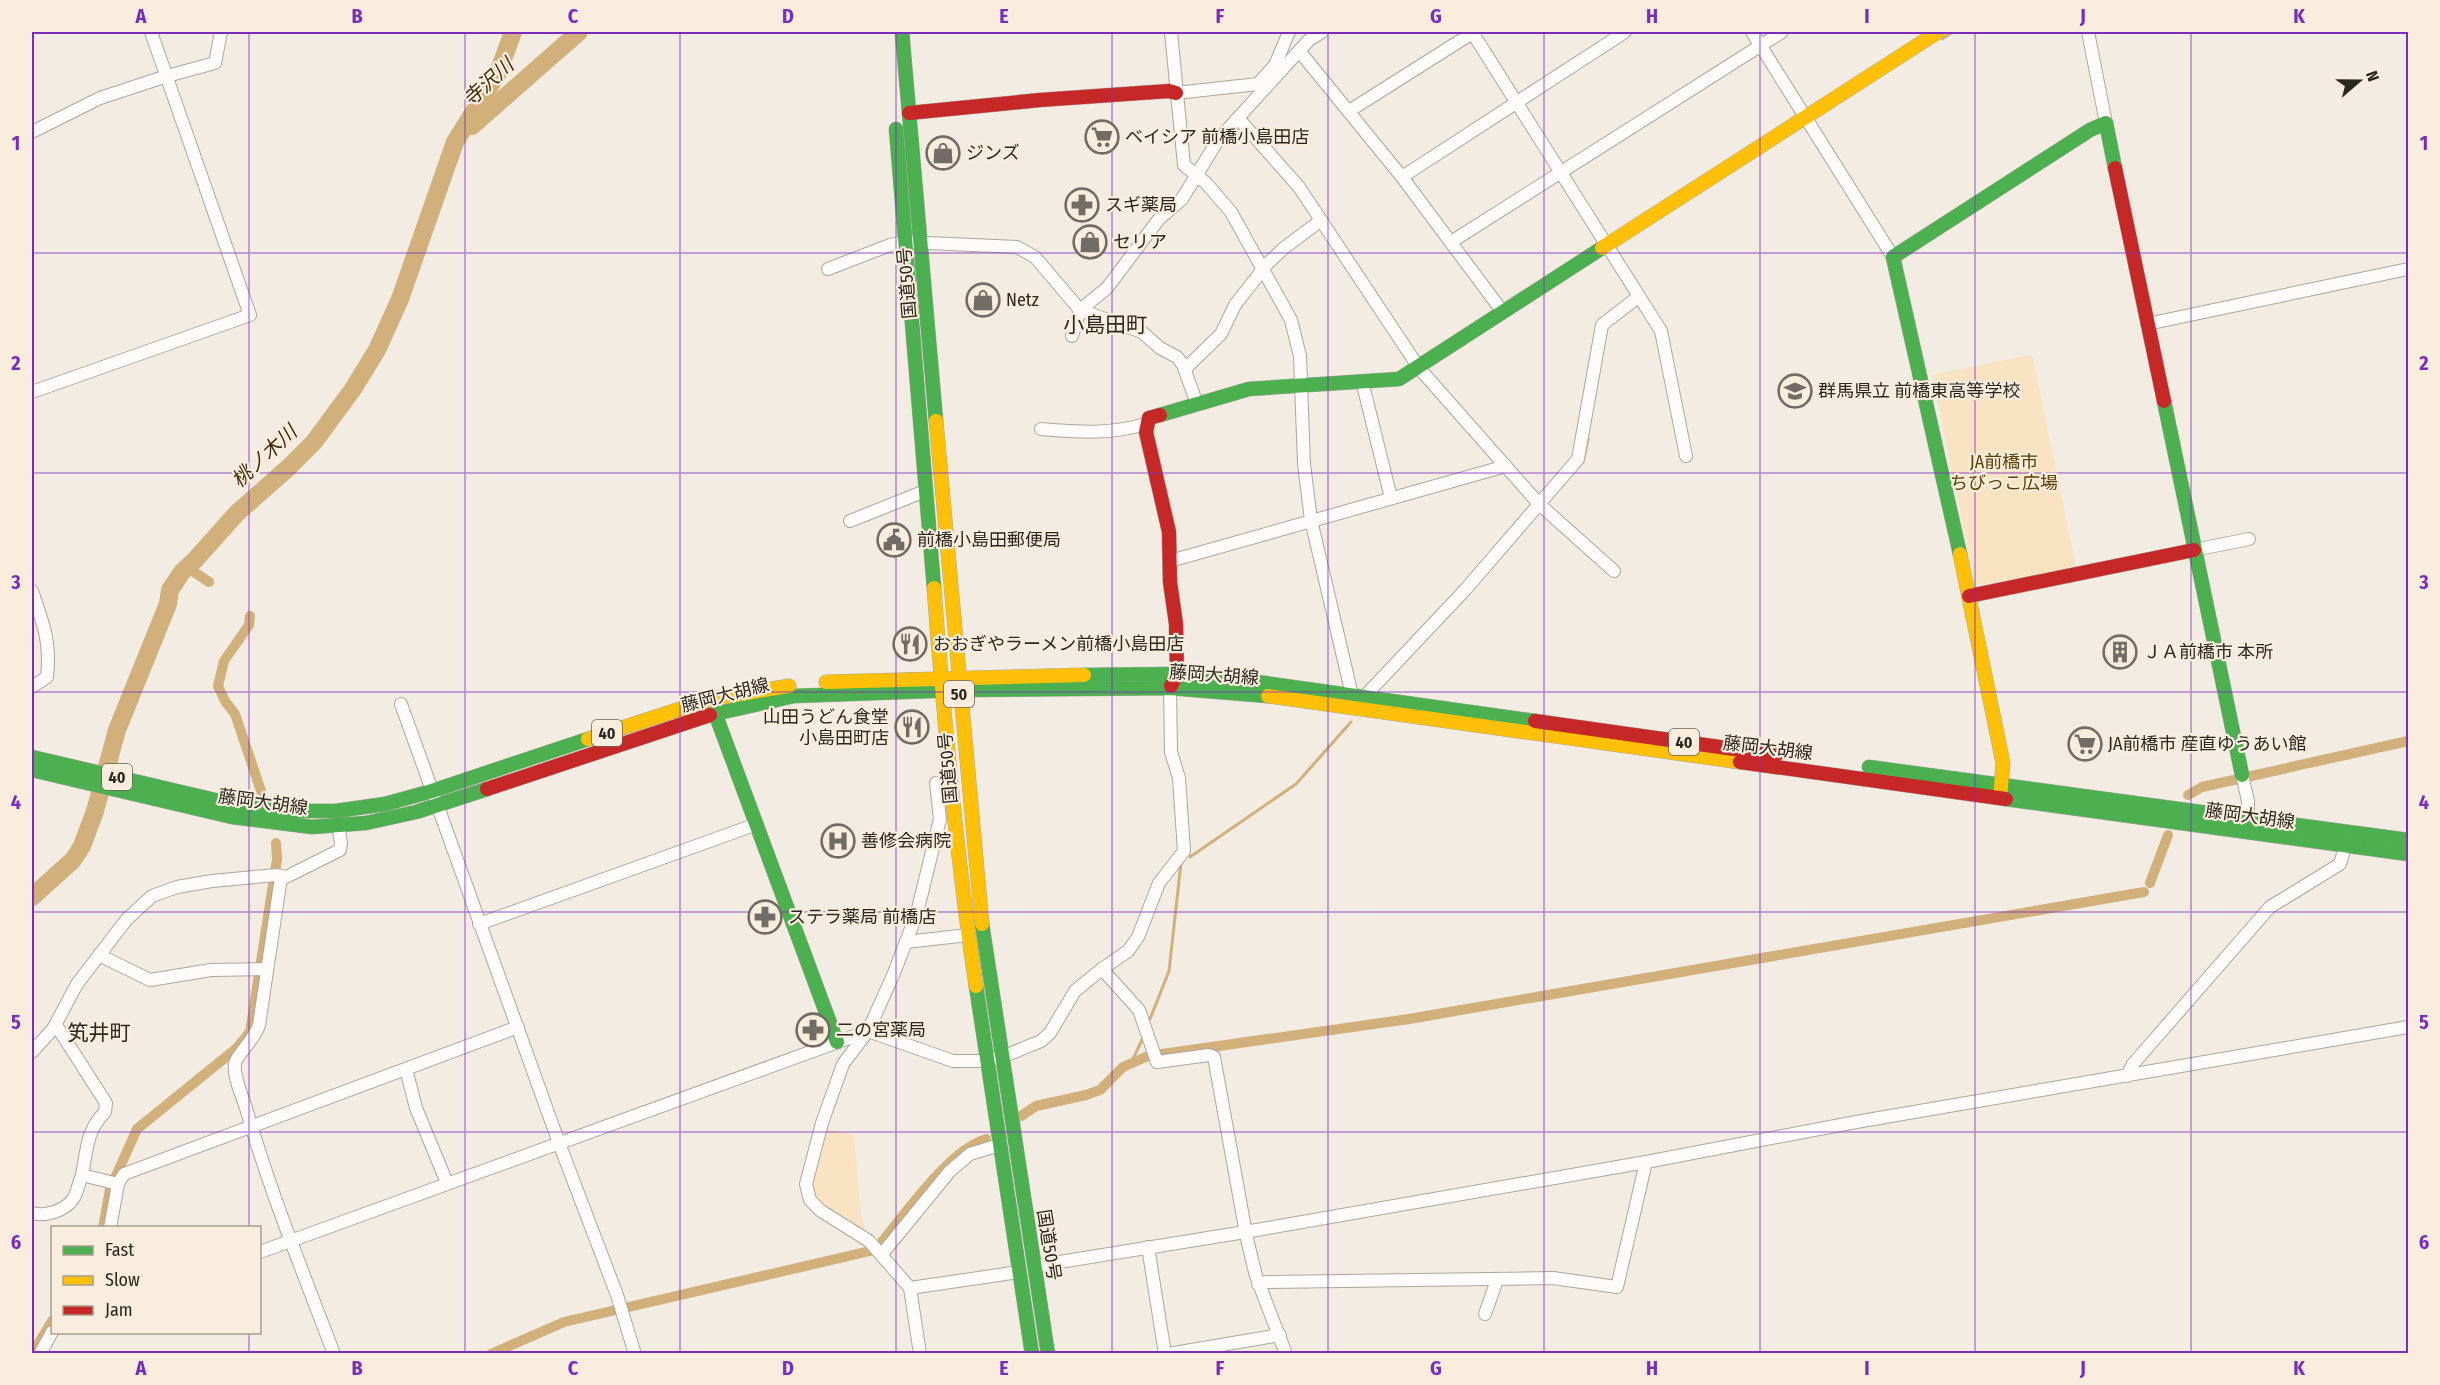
<svg xmlns="http://www.w3.org/2000/svg" width="2440" height="1385" font-family="'Fira Sans Condensed','Noto Sans JP',sans-serif">
	<rect width="100%" height="100%" fill="#f3ece3"/>
	<g fill="#f9e3c3">
		<path d="M 2029,355 L 2033,358 L 2076,567 L 1981,585 L 1975,584 L 1932,375 Z"/>
		<path d="M 825,1128 L 854,1135 L 861,1214 L 866,1233 L 815,1200 L 812,1183 Z"/>
	</g>
	<g fill="none" stroke-linecap="round" stroke-linejoin="round">
		<g stroke="#d1b07b" stroke-width="3">
			<path d="M 1942,39 L 1953,32"/>
			<path d="M 1583,462 L 1588,439"/>
			<path d="M 1190,857 L 1296,784 L 1351,722"/>
			<path d="M 1150,1019 L 1169,971 L 1181,863"/>
			<path d="M 1131,1063 L 1143,1038"/>
		</g>
		<g stroke="#d1b07b" stroke-width="10">
			<path d="M 188,568 L 209,582"/>
			<path d="M 250,616 L 249,625 L 224,661 L 218,686 L 225,701 L 235,714 L 261,791"/>
			<path d="M 2188,795 L 2202,787 L 2408,741"/>
			<path d="M 2150,883 L 2168,835"/>
			<path d="M 1162,1054 L 1409,1019 L 2144,892"/>
			<path d="M 1021,1116 L 1036,1106 L 1086,1095 L 1100,1090 L 1123,1067 L 1148,1056"/>
			<path d="M 103,1228 L 110,1189 L 137,1129 L 237,1048 L 250,1032 L 277,859 L 276,843"/>
			<path d="M 32,1354 L 52,1321"/>
			<path d="M 491,1354 L 564,1322 L 870,1251 L 881,1243 C 906,1213 949,1150 986,1139"/>
		</g>
		<g stroke="#d1b07b" stroke-width="18">
			<path d="M 472,126 L 579,32"/>
			<path d="M 32,897 L 73,860 L 82,846 L 95,811 L 117,730 L 168,604 L 170,590 L 182,572 L 195,560 L 237,513 L 288,468 L 314,442 L 353,389 L 377,350 L 400,299 L 455,142 L 498,73 L 513,32"/>
		</g>
		<g stroke="#aca69f" stroke-width="14">
			<g id="street">
				<path d="M 1171,32 L 1184,165 L 1206,183 L 1231,212 L 1291,320 L 1300,356 L 1304,464 L 1311,520 L 1352,695"/>
				<path d="M 1472,32 L 1661,331 L 1686,456"/>
				<path d="M 1752,32 L 1893,257"/>
				<path d="M 2088,32 L 2106,123"/>
				<path d="M 1300,52 L 1402,177 L 1502,311"/>
				<path d="M 1176,93 L 1258,84 L 1275,65 L 1289,32"/>
				<path d="M 1349,111 L 1474,32"/>
				<path d="M 1238,118 L 1299,187 L 1419,368 L 1539,504 L 1614,571"/>
				<path d="M 32,132 L 100,98 L 167,76 L 215,63 L 221,32"/>
				<path d="M 1402,177 L 1625,32"/>
				<path d="M 1451,242 L 1782,32"/>
				<path d="M 828,269 L 890,245 L 905,242 L 1017,247 L 1035,257 L 1080,310 L 1142,332 L 1160,348 L 1177,357 L 1183,365 L 1197,404"/>
				<path d="M 2147,324 L 2408,269"/>
				<path d="M 1072,336 L 1080,310 L 1107,288 L 1159,219 L 1182,199 L 1218,140 L 1309,40 L 1322,32"/>
				<path d="M 1185,369 L 1221,334 L 1235,305 L 1267,264 L 1284,248 L 1320,221"/>
				<path d="M 1362,381 L 1391,498"/>
				<path d="M 32,392 L 250,315 L 151,32"/>
				<path d="M 1041,429 C 1077,432 1113,435 1148,423"/>
				<path d="M 850,521 L 925,491"/>
				<path d="M 2194,550 L 2249,539"/>
				<path d="M 1170,561 L 1506,466"/>
				<path d="M 32,591 C 43,623 51,642 47,677 L 32,687"/>
				<path d="M 1364,697 L 1465,590 L 1578,459 L 1602,325 L 1638,297"/>
				<path d="M 401,704 L 559,1143 L 617,1295 L 635,1354"/>
				<path d="M 2242,775 L 2248,801 L 2248,818"/>
				<path d="M 281,877 L 259,1025 C 255,1039 236,1056 235,1063 C 233,1077 242,1095 246,1108 C 270,1192 303,1272 334,1354"/>
				<path d="M 479,924 L 757,824"/>
				<path d="M 906,942 L 968,935"/>
				<path d="M 99,955 L 150,980 L 211,970 L 267,969"/>
				<path d="M 1102,969 L 1128,951 L 1138,937 L 1159,883 L 1184,851 L 1179,778 L 1171,752 L 1170,688"/>
				<path d="M 56,1025 L 106,1103 L 105,1112 C 86,1131 87,1150 82,1175 L 118,1184"/>
				<path d="M 32,1052 L 53,1029 L 77,984 L 127,919 L 152,896 L 177,887 L 212,881 L 276,875 L 286,877 L 340,850 L 341,843 L 338,825"/>
				<path d="M 406,1069 L 416,1108 L 447,1183"/>
				<path d="M 2127,1076 L 2133,1064 L 2270,907 L 2340,864 L 2345,847"/>
				<path d="M 32,1213 C 44,1217 65,1211 73,1199 C 77,1194 79,1182 82,1175"/>
				<path d="M 110,1228 L 118,1184 L 124,1174 L 518,1027"/>
				<path d="M 1148,1247 L 1165,1354"/>
				<path d="M 260,1252 L 868,1031 L 953,1061 L 986,1061 L 1002,1057 L 1041,1041 L 1050,1033 L 1075,991 L 1102,969 L 1139,1010 L 1157,1062 L 1209,1055 L 1214,1057 L 1247,1239 L 1256,1276 L 1286,1354"/>
				<path d="M 882,1254 L 950,1171 L 970,1154 L 999,1145"/>
				<path d="M 1035,1266 L 1245,1232 L 1646,1162 L 1856,1122 L 2408,1027"/>
				<path d="M 1258,1284 L 1266,1282 L 1553,1278 L 1617,1287 L 1646,1162"/>
				<path d="M 910,1288 L 1019,1272"/>
				<path d="M 1485,1314 L 1497,1280"/>
				<path d="M 40,1354 L 52,1332"/>
				<path d="M 920,1354 L 910,1288 L 869,1241 L 821,1211 L 810,1200 L 806,1184 L 822,1123 L 843,1064 L 868,1031 L 894,973 L 917,913 L 940,819 L 936,783"/>
				<path d="M 1168,1354 L 1280,1335"/>
			</g>
		</g>
		<g stroke="#aca69f" stroke-width="15">
			<g id="fast">
				<path d="M 902,32 L 936,421"/>
				<path d="M 896,129 L 934,588"/>
				<path d="M 2164,401 L 2242,775"/>
				<path d="M 1160,415 L 1249,389 L 1399,379 L 1602,248"/>
				<path d="M 1960,554 L 1893,257 L 2090,130 L 2106,123 L 2115,168"/>
				<path d="M 1084,675 L 1177,674 L 1265,683 L 1535,721"/>
				<path d="M 715,713 L 837,1042"/>
				<path d="M 710,715 L 794,696 L 959,690 L 1170,688 L 1268,696"/>
				<path d="M 32,757 L 232,804 L 292,811 L 336,811 L 385,804 L 432,791 L 588,739"/>
				<path d="M 1869,767 L 2408,840"/>
				<path d="M 32,770 L 232,817 L 312,827 L 366,823 L 416,812 L 487,789"/>
				<path d="M 2006,799 L 2408,854"/>
				<path d="M 982,924 L 1048,1354"/>
				<path d="M 976,986 L 1032,1354"/>
			</g>
		</g>
		<g stroke="#aca69f" stroke-width="15">
			<g id="slow">
				<path d="M 1602,248 L 1938,32"/>
				<path d="M 936,421 L 982,924"/>
				<path d="M 1960,554 L 2003,763 L 2000,798"/>
				<path d="M 934,588 C 944,721 956,854 976,986"/>
				<path d="M 826,682 L 1084,675"/>
				<path d="M 1268,696 L 1740,762"/>
				<path d="M 588,739 L 711,699 L 789,686"/>
			</g>
		</g>
		<g stroke="#aca69f" stroke-width="15">
			<g id="jam">
				<path d="M 909,113 L 1040,100 L 1169,91 L 1176,93"/>
				<path d="M 2115,168 L 2164,401"/>
				<path d="M 1160,415 L 1149,418 L 1146,432 L 1169,532 L 1170,582 L 1176,624 L 1177,674 L 1171,686"/>
				<path d="M 1969,596 L 2194,550"/>
				<path d="M 1535,721 L 1776,755"/>
				<path d="M 1740,762 L 2006,799"/>
				<path d="M 487,789 L 710,715"/>
			</g>
		</g>
		<use href="#street" stroke="#fdfcfb" stroke-width="12"/>
		<use href="#fast" stroke="#4caf50" stroke-width="14"/>
		<use href="#slow" stroke="#ffc107" stroke-width="14"/>
		<use href="#jam" stroke="#c62828" stroke-width="14"/>
	</g>
	<path fill="none" stroke="#7b2cbf" stroke-width="1.5" stroke-opacity="0.55" d="M 249,32 L 249,1228M 465,32 L 465,1354M 680,32 L 680,1354M 896,32 L 896,1354M 1112,32 L 1112,1354M 1328,32 L 1328,1354M 1544,32 L 1544,1354M 1760,32 L 1760,1354M 1975,32 L 1975,1354M 2191,32 L 2191,1354M 32,253 L 2408,253M 32,473 L 2408,473M 32,692 L 2408,692M 32,912 L 2408,912M 32,1132 L 2408,1132M 249,1332 L 249,1354"/>
	<defs>
		<g id="supermarket-ring" transform="scale(1.725)"><circle r="9.5" fill="#f9eddd" stroke="#716c65" stroke-width="1.5"/><path d="M-6-5.5h2.5l.6 2H6L4.5 2H-2.5L-4.4-4H-6ZM-1.5 3.2a1.3 1.3 0 1 0 .1 0ZM3 3.2a1.3 1.3 0 1 0 .1 0Z" fill="#716c65"/></g>
		<g id="shop-ring" transform="scale(1.725)"><circle r="9.5" fill="#f9eddd" stroke="#716c65" stroke-width="1.5"/><path d="M-5-2.5h2.3a2.7 3.5 0 0 1 5.4 0H5L5.5 6h-11ZM-1.5-2.5h3a1.5 2.3 0 0 0-3 0Z" fill="#716c65"/></g>
		<g id="pharmacy-ring" transform="scale(1.725)"><circle r="9.5" fill="#f9eddd" stroke="#716c65" stroke-width="1.5"/><path d="M-2-6h4v4h4v4h-4v4h-4v-4h-4v-4h4Z" fill="#716c65"/></g>
		<g id="school-ring" transform="scale(1.725)"><circle r="9.5" fill="#f9eddd" stroke="#716c65" stroke-width="1.5"/><path d="M0-5L7-2L0 1L-7-2ZM-4 1L0 2.5L4 1V4Q0 6-4 4Z" fill="#716c65"/></g>
		<g id="civic-ring" transform="scale(1.725)"><circle r="9.5" fill="#f9eddd" stroke="#716c65" stroke-width="1.5"/><path d="M-.6-6.5H3V-4.5H.6V-3L4-1V1h2V6H-6V1h2V-1L-.6-3ZM-1.2 2.5V6h2.4V2.5Z" fill="#716c65"/></g>
		<g id="restaurant-ring" transform="scale(1.725)"><circle r="9.5" fill="#f9eddd" stroke="#716c65" stroke-width="1.5"/><path d="M-5-6h1v4h1v-4h1v4h1v-4h1v5L-1.5 .5V6h-2V.5L-5-1ZM5-6V6H3V1.5H1.5Q1.5-4 5-6Z" fill="#716c65"/></g>
		<g id="building-ring" transform="scale(1.725)"><circle r="9.5" fill="#f9eddd" stroke="#716c65" stroke-width="1.5"/><path d="M-4-6H4V6H1V3H-1V6H-4ZM-2.5-4.3h1.7v1.8h-1.7ZM.8-4.3h1.7v1.8H.8ZM-2.5-1h1.7V.8h-1.7ZM.8-1h1.7V.8H.8Z" fill="#716c65"/></g>
		<g id="hospital-ring" transform="scale(1.725)"><circle r="9.5" fill="#f9eddd" stroke="#716c65" stroke-width="1.5"/><path d="M-5-5h3v3.5h4V-5h3V5h-3V1.5h-4V5h-3Z" fill="#716c65"/></g>
	</defs>
	<g fill-rule="evenodd">
		<use href="#supermarket-ring" x="1102" y="137"/>
		<use href="#shop-ring" x="943" y="153"/>
		<use href="#pharmacy-ring" x="1082" y="205"/>
		<use href="#shop-ring" x="1090" y="242"/>
		<use href="#shop-ring" x="983" y="300"/>
		<use href="#school-ring" x="1795" y="391"/>
		<use href="#civic-ring" x="894" y="540"/>
		<use href="#restaurant-ring" x="910" y="644"/>
		<use href="#building-ring" x="2120" y="652"/>
		<use href="#restaurant-ring" x="912" y="727"/>
		<use href="#supermarket-ring" x="2085" y="744"/>
		<use href="#hospital-ring" x="838" y="841"/>
		<use href="#pharmacy-ring" x="765" y="917"/>
		<use href="#pharmacy-ring" x="813" y="1030"/>
	</g>
	<g text-anchor="middle" dominant-baseline="central" stroke-width="4.5" stroke-linejoin="round" paint-order="stroke">
		<g fill="#f9eddd" stroke="#696259" stroke-width="1.5">
			<rect x="944" y="681" width="30" height="26" rx="4.5"/>
			<rect x="592" y="720" width="30" height="26" rx="4.5"/>
			<rect x="1669" y="729" width="30" height="26" rx="4.5"/>
			<rect x="102" y="764" width="30" height="26" rx="4.5"/>
		</g>
		<g font-size="16" font-weight="bold" fill="#2b2721">
			<text x="959" y="694">50</text>
			<text x="607" y="733">40</text>
			<text x="1684" y="742">40</text>
			<text x="117" y="777">40</text>
		</g>
		<g font-size="18" fill="#2b2721" stroke="#f9eddd" text-anchor="start">
			<text x="1125" y="137">ベイシア 前橋小島田店</text>
			<text x="966" y="153">ジンズ</text>
			<text x="1105" y="205">スギ薬局</text>
			<text x="1113" y="242">セリア</text>
			<text x="1006" y="300">Netz</text>
			<text x="1818" y="391">群馬県立 前橋東高等学校</text>
			<text x="917" y="540">前橋小島田郵便局</text>
			<text x="933" y="644">おおぎやラーメン前橋小島田店</text>
			<text x="2143" y="652">ＪＡ前橋市 本所</text>
			<text x="889" y="717" text-anchor="end">山田うどん食堂<tspan x="889" dy="21">小島田町店</tspan></text>
			<text x="2108" y="744">JA前橋市 産直ゆうあい館</text>
			<text x="861" y="841">善修会病院</text>
			<text x="788" y="917">ステラ薬局 前橋店</text>
			<text x="836" y="1030">二の宮薬局</text>
		</g>
		<g font-size="18" fill="#2b2721" stroke="#f9eddd">
			<text transform="translate(907 283) rotate(-95)">国道50号</text>
			<text transform="translate(1214 675) rotate(4)">藤岡大胡線</text>
			<text transform="translate(725 695) rotate(-14)">藤岡大胡線</text>
			<text transform="translate(1768 748) rotate(7)">藤岡大胡線</text>
			<text transform="translate(948 768) rotate(-95)">国道50号</text>
			<text transform="translate(263 802) rotate(8)">藤岡大胡線</text>
			<text transform="translate(2250 816) rotate(8)">藤岡大胡線</text>
			<text transform="translate(1049 1245) rotate(81)">国道50号</text>
		</g>
		<g font-size="18" fill="#5e4002" stroke="#f9eddd">
			<text x="2004" y="462">JA前橋市<tspan x="2004" dy="21">ちびっこ広場</tspan></text>
		</g>
		<g font-size="20" font-style="italic" fill="#402d0d" stroke="#f9eddd">
			<text transform="translate(488 82) rotate(-42)">寺沢川</text>
			<text transform="translate(264 456) rotate(-43)">桃ノ木川</text>
		</g>
		<g font-size="21" fill="#2b2721" stroke="#f9eddd">
			<text x="1105" y="325">小島田町</text>
			<text x="99" y="1033">笂井町</text>
		</g>
	</g>
	<rect width="2440" height="1385" fill="none" stroke="#f9eddd" stroke-width="66"/>
	<rect x="51" y="1226" width="210" height="108" fill="#f9eddd" stroke="#a79e92" stroke-width="1.5"/>
	<rect x="63" y="1246" width="30" height="9" fill="#4caf50" stroke="#a79e92" stroke-width="1.5"/>
	<text x="105" y="1256" font-size="18" fill="#2b2721">Fast</text>
	<rect x="63" y="1276" width="30" height="9" fill="#ffc107" stroke="#a79e92" stroke-width="1.5"/>
	<text x="105" y="1286" font-size="18" fill="#2b2721">Slow</text>
	<rect x="63" y="1306" width="30" height="9" fill="#c62828" stroke="#a79e92" stroke-width="1.5"/>
	<text x="105" y="1316" font-size="18" fill="#2b2721">Jam</text>
	<g transform="translate(2359 81) rotate(70)" stroke="#f9eddd" stroke-width="4.5" paint-order="stroke">
	<path d="M0-4.5L10 22L0 15L-10 22Z" fill="#2b2721"/>
	<text y="-9" font-size="16" font-weight="bold" text-anchor="middle" fill="#2b2721">N</text>
	</g>
	<rect x="33" y="33" width="2374" height="1319" fill="none" stroke="#7b2cbf" stroke-width="2"/>
	<g font-size="20" text-anchor="middle" font-weight="bold" fill="#7b2cbf">
		<text x="141" y="23">A</text>
		<text x="357" y="23">B</text>
		<text x="573" y="23">C</text>
		<text x="788" y="23">D</text>
		<text x="1004" y="23">E</text>
		<text x="1220" y="23">F</text>
		<text x="1436" y="23">G</text>
		<text x="1652" y="23">H</text>
		<text x="1867" y="23">I</text>
		<text x="2083" y="23">J</text>
		<text x="2299" y="23">K</text>
		<text x="16" y="150">1</text>
		<text x="2424" y="150">1</text>
		<text x="16" y="370">2</text>
		<text x="2424" y="370">2</text>
		<text x="16" y="589">3</text>
		<text x="2424" y="589">3</text>
		<text x="16" y="809">4</text>
		<text x="2424" y="809">4</text>
		<text x="16" y="1029">5</text>
		<text x="2424" y="1029">5</text>
		<text x="16" y="1249">6</text>
		<text x="2424" y="1249">6</text>
		<text x="141" y="1375">A</text>
		<text x="357" y="1375">B</text>
		<text x="573" y="1375">C</text>
		<text x="788" y="1375">D</text>
		<text x="1004" y="1375">E</text>
		<text x="1220" y="1375">F</text>
		<text x="1436" y="1375">G</text>
		<text x="1652" y="1375">H</text>
		<text x="1867" y="1375">I</text>
		<text x="2083" y="1375">J</text>
		<text x="2299" y="1375">K</text>
	</g>
</svg>
